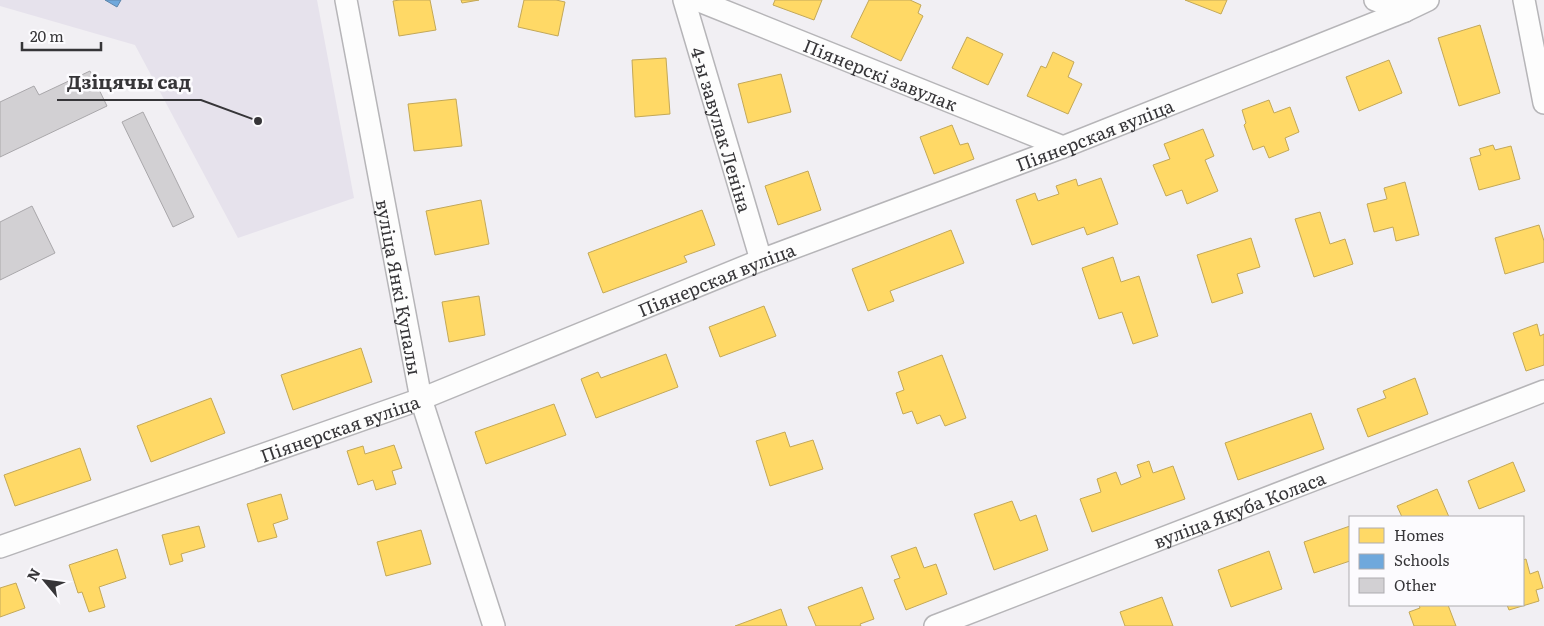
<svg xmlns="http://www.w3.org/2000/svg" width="1544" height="626" font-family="Literata,serif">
	<rect width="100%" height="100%" fill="#f1eff3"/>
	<path fill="#e6e2ec" d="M 0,0 L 317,0 L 354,198 L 238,238 L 135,45 L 0,6 Z"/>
	<g fill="#ffd966" stroke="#c3a858">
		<path d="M 400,0 L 430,0 L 436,30 L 399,36 L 393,1 Z"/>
		<path d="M 461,0 L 479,0 L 462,3 Z"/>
		<path d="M 524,0 L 556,0 L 565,2 L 558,36 L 518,27 Z"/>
		<path d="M 775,0 L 822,0 L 814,20 L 773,5 Z"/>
		<path d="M 869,0 L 910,0 L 921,5 L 918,13 L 923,16 L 901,61 L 851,37 Z"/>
		<path d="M 1185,0 L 1227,0 L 1221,14 Z"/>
		<path d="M 1480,25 L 1500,93 L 1459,106 L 1438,38 Z"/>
		<path d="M 967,37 L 1003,54 L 988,85 L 952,68 Z"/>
		<path d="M 1053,52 L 1074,62 L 1068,77 L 1082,84 L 1068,114 L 1027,96 L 1041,66 L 1046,68 Z"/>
		<path d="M 666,58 L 670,114 L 635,117 L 632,60 Z"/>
		<path d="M 1389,60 L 1402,93 L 1359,111 L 1346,77 Z"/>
		<path d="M 781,74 L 791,112 L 748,123 L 738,84 Z"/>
		<path d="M 456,99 L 462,146 L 414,151 L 408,104 Z"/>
		<path d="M 1269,100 L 1274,113 L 1290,107 L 1299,132 L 1285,138 L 1289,150 L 1269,158 L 1264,146 L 1253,150 L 1244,125 L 1246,123 L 1242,110 Z"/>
		<path d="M 952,125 L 960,145 L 968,143 L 974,159 L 934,174 L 920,137 Z"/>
		<path d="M 1203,129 L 1214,156 L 1205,160 L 1218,191 L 1187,204 L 1182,190 L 1166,196 L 1153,165 L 1170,159 L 1164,144 Z"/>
		<path d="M 1493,145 L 1495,150 L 1511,146 L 1520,179 L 1479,190 L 1470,158 L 1481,155 L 1479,149 Z"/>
		<path d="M 808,171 L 821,210 L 778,225 L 765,186 Z"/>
		<path d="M 1101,178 L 1118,224 L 1087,235 L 1084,227 L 1032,245 L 1016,200 L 1035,193 L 1038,201 L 1059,194 L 1056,186 L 1076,179 L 1078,186 Z"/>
		<path d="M 1405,182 L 1419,235 L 1396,241 L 1393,227 L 1374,232 L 1367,204 L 1387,199 L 1384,188 Z"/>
		<path d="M 481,200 L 489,244 L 435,255 L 426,211 Z"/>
		<path d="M 702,210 L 715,245 L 684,256 L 687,262 L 603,293 L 588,253 Z"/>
		<path d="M 1320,212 L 1330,244 L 1345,239 L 1353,264 L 1314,277 L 1295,219 Z"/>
		<path d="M 1539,225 L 1544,241 L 1544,262 L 1505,274 L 1495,238 Z"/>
		<path d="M 951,230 L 964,263 L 890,291 L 894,301 L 868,311 L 852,269 Z"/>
		<path d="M 1251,238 L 1260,267 L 1237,274 L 1243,293 L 1212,303 L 1197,255 Z"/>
		<path d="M 1113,257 L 1121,282 L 1139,276 L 1158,336 L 1133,344 L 1122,312 L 1099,319 L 1082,268 Z"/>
		<path d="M 479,296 L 485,335 L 449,342 L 442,302 Z"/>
		<path d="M 764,306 L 776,336 L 720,357 L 709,327 Z"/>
		<path d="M 1537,324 L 1540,336 L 1544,334 L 1544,365 L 1526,371 L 1513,333 Z"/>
		<path d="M 361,348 L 372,382 L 293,410 L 281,375 Z"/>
		<path d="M 666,354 L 678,387 L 596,418 L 581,379 L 598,372 L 601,378 Z"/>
		<path d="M 942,355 L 966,418 L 945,426 L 940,415 L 917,424 L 912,411 L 903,414 L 896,393 L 904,390 L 898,372 Z"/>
		<path d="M 1415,378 L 1428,414 L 1368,437 L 1357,409 L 1386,398 L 1383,391 Z"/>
		<path d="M 211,398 L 225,433 L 151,462 L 137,426 Z"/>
		<path d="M 554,404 L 566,435 L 486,464 L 475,432 Z"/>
		<path d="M 1311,413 L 1324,449 L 1238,480 L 1225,443 Z"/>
		<path d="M 785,432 L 790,447 L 813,440 L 823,469 L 770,486 L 756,441 Z"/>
		<path d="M 394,445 L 402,468 L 392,471 L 396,484 L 376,490 L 373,480 L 358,485 L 347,451 L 363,446 L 365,454 Z"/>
		<path d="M 80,448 L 91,480 L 15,506 L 4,475 Z"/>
		<path d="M 1149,461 L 1153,473 L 1173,466 L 1185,499 L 1092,532 L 1080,499 L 1101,492 L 1097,479 L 1116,472 L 1121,485 L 1141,477 L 1137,465 Z"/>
		<path d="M 1513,462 L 1525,491 L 1479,509 L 1468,481 Z"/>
		<path d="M 1437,489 L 1449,517 L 1402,517 L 1397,506 Z"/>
		<path d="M 281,494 L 288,519 L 273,524 L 277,537 L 258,542 L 247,504 Z"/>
		<path d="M 1012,501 L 1020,521 L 1036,515 L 1048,550 L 994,570 L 974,514 Z"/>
		<path d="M 199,526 L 205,547 L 181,554 L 183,561 L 170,565 L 162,535 Z"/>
		<path d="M 1350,526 L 1350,561 L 1314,573 L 1304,542 Z"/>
		<path d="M 421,530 L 431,564 L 386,576 L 377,542 Z"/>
		<path d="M 916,547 L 924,568 L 936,564 L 947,594 L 906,610 L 894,580 L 900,578 L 891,556 Z"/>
		<path d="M 117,549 L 126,578 L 99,587 L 105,607 L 89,612 L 82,592 L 78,593 L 69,565 Z"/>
		<path d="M 1269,551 L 1282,589 L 1231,607 L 1218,570 Z"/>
		<path d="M 1526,559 L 1530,574 L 1538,571 L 1543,588 L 1536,590 L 1539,601 L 1509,610 L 1507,605 L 1523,605 L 1523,560 Z"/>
		<path d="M 16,583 L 25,608 L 0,617 L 0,588 Z"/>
		<path d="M 862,587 L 874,619 L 860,624 L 861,626 L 816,626 L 808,607 Z"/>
		<path d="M 1162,597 L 1173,626 L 1125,626 L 1120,612 Z"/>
		<path d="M 1419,605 L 1448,605 L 1456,626 L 1414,626 L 1409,612 L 1420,608 Z"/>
		<path d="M 781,609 L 787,626 L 735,626 Z"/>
	</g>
	<path fill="#6fa8dc" stroke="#5e86ab" d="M 105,0 L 121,0 L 117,7 Z"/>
	<g fill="#d2d0d3" stroke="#a9a7aa">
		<path d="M 90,71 L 107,106 L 0,157 L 0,102 L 34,86 L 39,95 Z"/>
		<path d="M 143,112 L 194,217 L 173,227 L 122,122 Z"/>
		<path d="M 32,206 L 55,253 L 0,280 L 0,222 Z"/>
	</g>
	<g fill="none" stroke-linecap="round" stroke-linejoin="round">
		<g stroke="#b6b5b8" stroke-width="24">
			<g id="street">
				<path id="s1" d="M 346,0 L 421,399 L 494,626"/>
				<path id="s2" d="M 684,0 L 761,260"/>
				<path id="s3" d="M 697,0 L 1063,147"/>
				<path d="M 1375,0 L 1405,11"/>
				<path d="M 1524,0 L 1544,103"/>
				<path id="s4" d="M 0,547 L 421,399 L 761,260 L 1063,147 L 1405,11 L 1428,0"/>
				<path id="s5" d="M 935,626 L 1544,391"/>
			</g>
		</g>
		<use href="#street" stroke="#fdfdfd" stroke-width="21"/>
	</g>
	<g text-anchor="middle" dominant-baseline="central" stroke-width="5" stroke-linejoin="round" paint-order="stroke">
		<g font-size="18" fill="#363538" stroke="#fcfbfe">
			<text stroke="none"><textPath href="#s3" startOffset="198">Піянерскі завулак</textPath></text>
			<text stroke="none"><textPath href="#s2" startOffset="135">4-ы завулак Леніна</textPath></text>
			<text stroke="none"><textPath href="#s4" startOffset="1170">Піянерская вуліца</textPath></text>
			<text stroke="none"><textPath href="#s4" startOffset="765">Піянерская вуліца</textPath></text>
			<text stroke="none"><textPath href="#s1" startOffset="292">вуліца Янкі Купалы</textPath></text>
			<text stroke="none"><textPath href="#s4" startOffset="360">Піянерская вуліца</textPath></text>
			<text stroke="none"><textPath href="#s5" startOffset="326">вуліца Якуба Коласа</textPath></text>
		</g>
	</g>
	<path fill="none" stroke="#363538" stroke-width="2" d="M258 121L201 100H57"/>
	<circle fill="#363538" stroke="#fcfbfe" stroke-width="2" cx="258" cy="121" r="5"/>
	<g font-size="19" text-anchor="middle" font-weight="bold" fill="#363538" stroke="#fcfbfe" stroke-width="5" stroke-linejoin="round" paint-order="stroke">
		<text x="129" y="89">Дзіцячы сад</text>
	</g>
	<rect x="1349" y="516" width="175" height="90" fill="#fcfbfe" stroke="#adacaf"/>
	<rect x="1359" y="528" width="25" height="15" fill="#ffd966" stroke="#adacaf"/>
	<text x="1394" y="541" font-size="15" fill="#363538">Homes</text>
	<rect x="1359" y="554" width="25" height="15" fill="#6fa8dc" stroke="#adacaf"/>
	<text x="1394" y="566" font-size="15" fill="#363538">Schools</text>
	<rect x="1359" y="578" width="25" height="15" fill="#d2d0d3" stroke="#adacaf"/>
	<text x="1394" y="591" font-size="15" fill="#363538">Other</text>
	<g transform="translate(45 581) rotate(299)" stroke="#fcfbfe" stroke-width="4" paint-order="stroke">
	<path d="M0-4L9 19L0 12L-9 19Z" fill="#363538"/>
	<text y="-8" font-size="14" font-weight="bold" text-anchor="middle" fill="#363538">N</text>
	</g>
	<path d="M22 42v8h79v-8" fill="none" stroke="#363538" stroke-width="2.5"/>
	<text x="30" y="42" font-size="15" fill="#363538" stroke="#fcfbfe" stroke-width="4" paint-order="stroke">20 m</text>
</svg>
